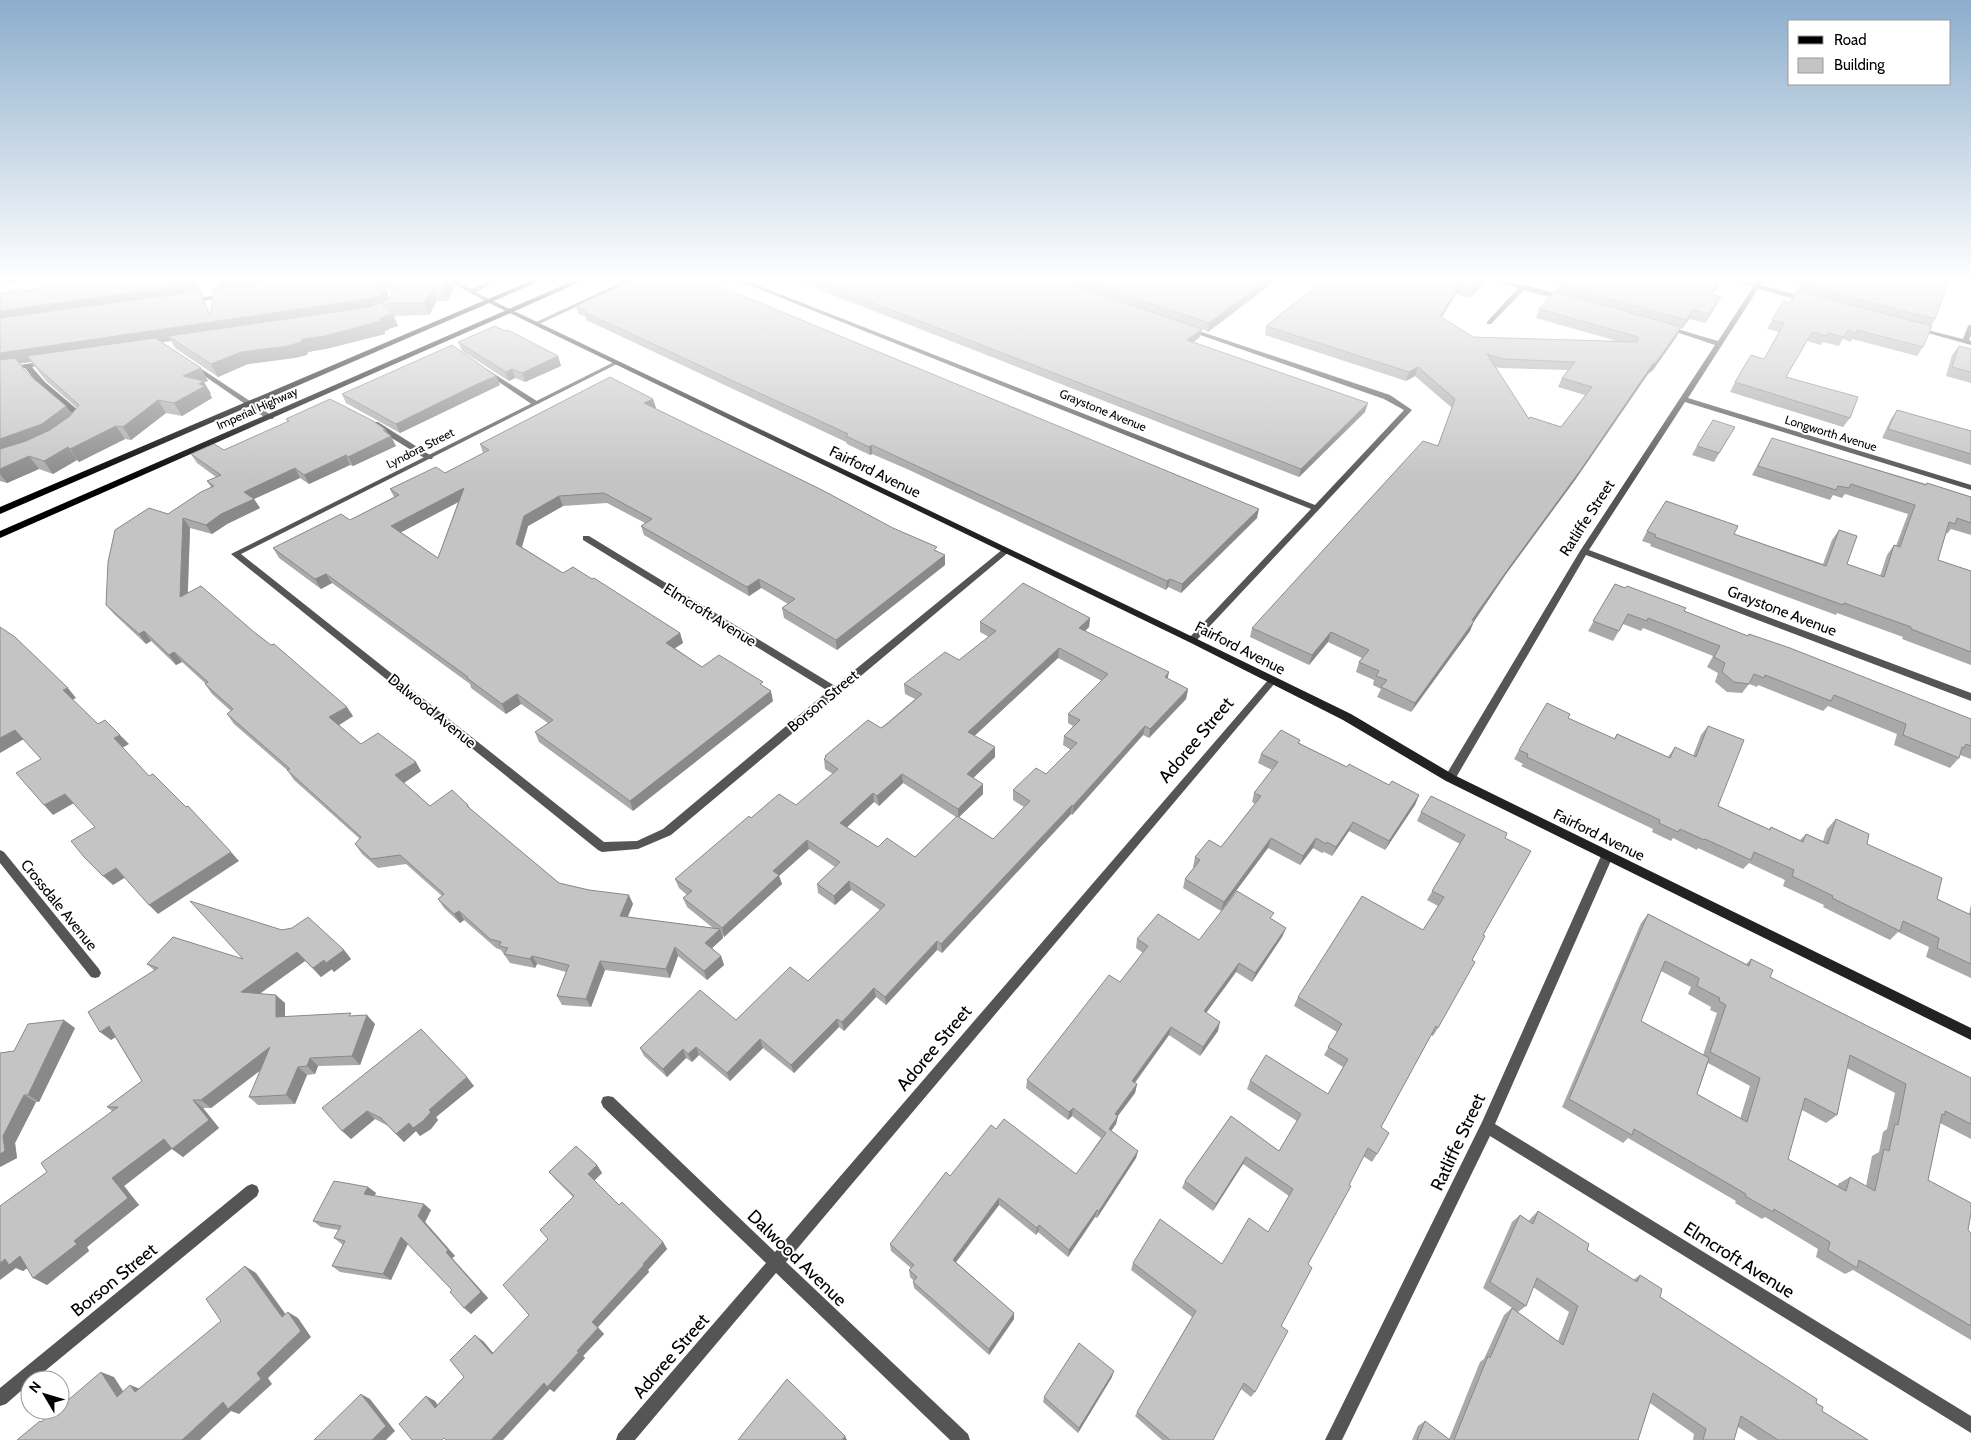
<svg xmlns="http://www.w3.org/2000/svg" width="1971" height="1440" font-family="Cabin,sans-serif">
	<rect width="100%" height="100%" fill="#fff"/>
	<g fill="none" stroke-linecap="round" stroke-linejoin="round">
		<g fill="#555" fill-rule="evenodd">
			<path d="M 448,281 L 455,281 L 471,289 L 488,281 L 496,281 L 476,292 L 492,301 L 487,302 Z"/>
			<path d="M 226,294 L 229,296 L 228,297 L 190,303 L 187,301 L 190,299 Z"/>
			<path d="M 46,361 L 48,362 L 48,364 L 32,367 L 45,382 L 85,416 L 86,418 L 83,423 L 77,423 L 76,421 L 78,418 L 39,386 L 25,368 L 0,372 L 0,368 Z"/>
			<path d="M 190,364 L 194,364 L 274,417 L 273,419 L 267,419 L 190,366 Z"/>
			<path d="M 486,369 L 488,370 L 540,403 L 533,405 L 484,372 L 484,370 Z"/>
			<path d="M 372,422 L 378,422 L 433,457 L 432,459 L 426,459 L 372,426 Z"/>
		</g>
		<g fill="#555" fill-rule="evenodd">
			<path d="M 624,281 L 632,281 L 537,325 L 532,324 Z"/>
			<path d="M 739,281 L 747,281 L 1315,505 L 1404,410 L 1384,399 L 1186,330 L 1186,328 L 1190,328 L 1390,395 L 1412,410 L 1195,642 L 1189,642 L 1187,640 L 1189,638 L 1311,509 Z"/>
			<path d="M 1497,281 C 1510,280 1556,292 1567,299 L 1564,301 L 1524,290 L 1491,324 L 1487,324 L 1487,322 L 1518,288 Z"/>
			<path d="M 1734,281 C 1746,280 1799,294 1809,300 L 1806,302 L 1758,289 L 1688,398 L 1971,485 L 1971,490 L 1685,402 L 1589,550 L 1971,693 L 1971,701 L 1586,555 L 1454,781 L 1446,781 L 1445,778 L 1446,775 L 1580,551 L 1715,345 L 1664,328 L 1667,326 L 1718,341 L 1753,287 Z"/>
			<path d="M 1971,324 L 1971,335 L 1969,340 L 1971,341 L 1971,345 L 1913,329 L 1916,327 L 1963,339 L 1968,326 Z"/>
			<path d="M 614,362 L 619,363 L 241,554 L 604,842 L 637,841 L 663,829 L 828,691 L 583,540 L 583,536 L 589,536 L 835,686 L 1003,549 L 1006,548 L 1010,551 L 671,835 L 638,849 L 602,852 L 598,850 L 231,554 Z"/>
			<path d="M 1272,678 L 1275,679 L 1277,681 L 1275,683 L 786,1262 L 968,1434 L 970,1440 L 950,1440 L 776,1273 L 635,1440 L 616,1440 L 618,1434 L 766,1263 L 603,1107 L 601,1102 L 603,1097 L 608,1096 L 613,1097 L 775,1252 L 1269,679 Z"/>
			<path d="M 0,850 L 4,852 L 99,969 L 101,973 L 99,977 L 95,978 L 91,977 L 0,863 Z"/>
			<path d="M 1607,851 L 1611,853 L 1613,856 L 1495,1124 L 1971,1416 L 1971,1433 L 1490,1136 L 1342,1440 L 1325,1440 L 1482,1122 L 1601,856 L 1603,853 Z"/>
			<path d="M 252,1184 L 257,1186 L 259,1191 L 257,1196 L 34,1380 L 30,1380 L 30,1383 L 6,1404 L 0,1406 L 0,1388 L 247,1186 Z"/>
		</g>
		<g fill="#222" fill-rule="evenodd">
			<path d="M 1757,281 L 1763,281 L 1759,287 L 1757,288 L 1754,286 Z"/>
			<path d="M 489,299 L 1195,638 L 1351,714 L 1454,775 L 1971,1028 L 1971,1040 L 1446,781 L 1343,720 L 1189,642 L 487,302 L 487,300 Z"/>
		</g>
		<g fill="#000" fill-rule="evenodd">
			<path d="M 530,281 L 540,281 L 0,514 L 0,507 Z"/>
			<path d="M 573,281 L 583,281 L 0,538 L 0,531 Z"/>
		</g>
		<g stroke="#000" stroke-width="4">
			<path id="rail" d="M 0,282 L 12,281"/>
		</g>
		<use href="#rail" stroke="#fff" stroke-width="2.5" stroke-dasharray="8" stroke-linecap="butt"/>
	</g>
	<g fill="#a9a9a9" fill-rule="evenodd">
		<path d="M 218,281 L 452,281 L 454,287 L 448,301 L 437,301 L 429,315 L 394,316 L 398,326 L 388,329 L 389,330 L 385,331 L 385,334 L 330,348 L 308,352 L 307,355 L 294,358 L 248,364 L 218,377 L 175,348 L 171,341 L 162,342 L 201,368 L 208,381 L 204,382 L 211,394 L 210,394 L 212,398 L 182,416 L 166,413 L 131,440 L 125,439 L 79,462 L 77,460 L 53,474 L 39,469 L 7,483 L 0,481 L 0,294 L 21,289 L 23,292 L 203,296 L 202,296 L 210,314 L 219,288 L 217,285 ZM 381,285 L 393,293 L 389,298 ZM 31,362 L 46,381 L 77,408 L 72,414 L 29,375 L 20,363 Z"/>
		<path d="M 797,281 L 1275,281 L 1208,332 L 1202,329 L 1200,337 L 1193,342 L 1365,412 L 1299,477 Z"/>
		<path d="M 1488,281 L 1469,298 L 1456,294 L 1442,317 L 1473,337 L 1617,341 L 1536,318 L 1539,309 L 1557,292 L 1561,283 L 1552,281 L 1720,281 L 1717,288 L 1712,295 L 1716,306 L 1705,323 L 1689,319 L 1682,329 L 1680,328 L 1677,336 L 1653,370 L 1648,374 L 1575,480 L 1506,574 L 1474,621 L 1470,631 L 1411,712 L 1377,697 L 1381,689 L 1373,685 L 1374,680 L 1356,672 L 1359,662 L 1362,658 L 1328,642 L 1309,665 L 1250,637 L 1252,628 L 1438,446 L 1452,408 L 1415,376 L 1406,381 L 1265,335 L 1266,326 L 1320,283 ZM 1495,367 L 1500,368 L 1568,370 L 1562,378 L 1558,387 L 1585,395 L 1561,427 L 1529,419 Z"/>
		<path d="M 1802,281 L 1935,319 L 1931,326 L 1923,347 L 1917,356 L 1852,339 L 1851,342 L 1843,339 L 1839,346 L 1823,342 L 1821,345 L 1807,341 L 1786,377 L 1850,418 L 1843,427 L 1730,392 L 1735,382 L 1764,359 L 1779,332 L 1767,329 L 1783,301 L 1790,303 Z"/>
		<path d="M 576,306 L 1257,518 L 1181,593 L 1168,587 L 1166,590 L 907,469 L 872,454 L 870,455 L 847,444 L 846,442 L 586,320 L 586,317 L 578,314 Z"/>
		<path d="M 458,342 L 558,356 L 561,366 L 525,382 L 515,378 L 509,381 L 462,351 Z"/>
		<path d="M 1959,346 L 1971,349 L 1971,383 L 1946,376 L 1952,355 Z"/>
		<path d="M 496,376 L 500,385 L 477,396 L 400,433 L 346,403 L 342,394 Z"/>
		<path d="M 653,399 L 656,408 L 655,408 L 937,551 L 945,565 L 837,650 L 784,618 L 782,608 L 788,604 L 761,588 L 749,596 L 644,535 L 641,526 L 645,523 L 607,503 L 563,506 L 528,526 L 522,547 L 563,573 L 592,579 L 680,633 L 683,643 L 675,648 L 702,667 L 764,687 L 773,701 L 633,811 L 539,742 L 535,732 L 548,723 L 521,704 L 506,714 L 471,688 L 470,684 L 332,583 L 321,589 L 279,558 L 273,548 L 350,520 L 394,497 L 390,489 L 445,473 L 483,453 L 480,444 ZM 458,502 L 438,558 L 401,532 Z"/>
		<path d="M 1897,410 L 1971,431 L 1971,465 L 1882,438 L 1891,419 Z"/>
		<path d="M 286,419 L 385,429 L 396,446 L 353,466 L 350,465 L 309,484 L 300,478 L 254,499 L 260,508 L 227,524 L 212,534 L 190,528 L 188,593 L 353,716 L 339,725 L 361,744 L 421,771 L 404,783 L 430,806 L 468,805 L 471,810 L 559,883 L 633,904 L 628,917 L 713,928 L 687,907 L 683,898 L 687,895 L 679,888 L 675,879 L 751,818 L 796,805 L 833,774 L 825,769 L 824,759 L 825,758 L 825,756 L 881,728 L 915,699 L 905,694 L 904,684 L 959,660 L 989,637 L 980,632 L 980,622 L 1090,618 L 1089,627 L 1085,631 L 1168,679 L 1188,689 L 1186,699 L 1149,738 L 1143,735 L 1072,815 L 1071,814 L 942,953 L 937,950 L 886,1005 L 876,997 L 844,1031 L 839,1027 L 794,1073 L 763,1048 L 730,1081 L 699,1055 L 692,1062 L 686,1058 L 667,1077 L 644,1056 L 640,1048 L 736,1020 L 808,981 L 880,910 L 851,890 L 835,905 L 818,893 L 817,884 L 835,867 L 809,849 L 779,876 L 782,884 L 724,937 L 723,935 L 723,938 L 712,948 L 721,956 L 724,965 L 707,980 L 678,956 L 670,978 L 605,970 L 591,1007 L 562,1005 L 557,996 L 566,972 L 537,964 L 535,968 L 510,963 L 501,950 L 496,948 L 464,920 L 460,923 L 444,908 L 438,899 L 442,896 L 406,864 L 378,868 L 362,854 L 355,844 L 360,839 L 294,780 L 287,770 L 234,724 L 227,714 L 231,711 L 212,694 L 205,684 L 206,684 L 182,662 L 176,665 L 151,641 L 146,644 L 114,614 L 106,605 L 168,514 L 211,487 L 207,481 L 216,477 L 197,463 L 191,454 L 224,450 L 288,422 ZM 1058,658 L 1102,681 L 1068,714 L 1068,723 L 1073,726 L 1064,736 L 1063,745 L 1071,750 L 1046,774 L 1013,790 L 1013,800 L 1024,807 L 993,839 L 959,817 L 983,794 L 973,778 L 995,757 L 995,747 L 974,736 ZM 903,783 L 956,817 L 915,857 L 878,847 L 847,827 L 874,802 L 879,806 Z"/>
		<path d="M 1735,427 L 1714,462 L 1692,455 L 1697,446 Z"/>
		<path d="M 1772,438 L 1926,484 L 1927,483 L 1971,497 L 1971,535 L 1951,529 L 1947,534 L 1946,533 L 1938,560 L 1971,571 L 1971,665 L 1902,639 L 1903,637 L 1837,613 L 1836,615 L 1650,546 L 1651,544 L 1642,541 L 1647,531 L 1734,534 L 1823,564 L 1832,540 L 1839,530 L 1847,564 L 1880,576 L 1887,555 L 1894,545 L 1896,546 L 1908,514 L 1845,494 L 1842,498 L 1833,495 L 1830,500 L 1752,475 Z"/>
		<path d="M 1615,584 L 1748,636 L 1749,634 L 1971,719 L 1971,759 L 1960,755 L 1959,758 L 1950,768 L 1894,745 L 1897,734 L 1828,706 L 1823,711 L 1758,685 L 1757,687 L 1749,684 L 1742,693 L 1727,692 L 1715,682 L 1718,673 L 1707,667 L 1713,656 L 1643,628 L 1641,631 L 1623,624 L 1613,641 L 1588,631 Z"/>
		<path d="M 1708,726 L 1718,806 L 1769,829 L 1771,827 L 1800,840 L 1806,834 L 1823,841 L 1827,829 L 1836,819 L 1937,899 L 1969,914 L 1971,904 L 1971,978 L 1926,957 L 1929,947 L 1898,932 L 1890,940 L 1823,907 L 1824,905 L 1783,886 L 1785,880 L 1749,863 L 1743,869 L 1698,848 L 1697,850 L 1673,838 L 1671,841 L 1652,832 L 1653,829 L 1521,766 L 1523,764 L 1514,759 L 1519,750 L 1614,739 L 1617,734 L 1668,757 L 1675,747 L 1693,756 L 1701,735 Z"/>
		<path d="M 1300,740 L 1299,743 L 1347,767 L 1389,785 L 1419,795 L 1415,805 L 1385,850 L 1349,831 L 1332,856 L 1324,852 L 1322,853 L 1313,848 L 1300,865 L 1268,848 L 1221,911 L 1183,888 L 1185,879 L 1194,867 L 1193,867 L 1195,857 L 1221,847 L 1255,804 L 1252,802 L 1254,793 L 1272,770 L 1258,763 L 1261,754 Z"/>
		<path d="M 1421,812 L 1505,838 L 1483,935 L 1438,1028 L 1433,1036 L 1431,1035 L 1381,1127 L 1377,1154 L 1372,1162 L 1363,1156 L 1308,1264 L 1281,1326 L 1255,1392 L 1251,1397 L 1241,1389 L 1213,1440 L 1162,1440 L 1135,1416 L 1192,1317 L 1131,1270 L 1133,1263 L 1222,1264 L 1268,1232 L 1289,1196 L 1243,1164 L 1213,1211 L 1182,1188 L 1185,1181 L 1231,1116 L 1279,1151 L 1297,1121 L 1247,1089 L 1250,1081 L 1328,1094 L 1343,1067 L 1324,1055 L 1337,1032 L 1294,1006 L 1298,997 L 1423,930 L 1438,906 L 1427,900 L 1460,844 L 1417,821 Z"/>
		<path d="M 1648,914 L 1746,964 L 1751,959 L 1770,977 L 1971,1078 L 1971,1139 L 1940,1123 L 1928,1180 L 1968,1230 L 1971,1233 L 1971,1340 L 1853,1270 L 1845,1274 L 1816,1257 L 1818,1249 L 1765,1217 L 1762,1219 L 1735,1203 L 1736,1201 L 1628,1138 L 1623,1143 L 1562,1107 L 1641,923 ZM 1661,971 L 1691,987 L 1688,994 L 1711,1007 L 1710,1010 L 1717,1013 L 1703,1055 L 1641,1021 ZM 1708,1063 L 1750,1086 L 1740,1119 L 1697,1094 ZM 1847,1068 L 1895,1093 L 1887,1129 L 1883,1132 L 1879,1152 L 1872,1156 L 1866,1186 L 1850,1177 L 1838,1184 L 1838,1186 L 1788,1159 L 1802,1110 L 1826,1123 L 1837,1115 Z"/>
		<path d="M 1272,919 L 1286,928 L 1282,937 L 1252,982 L 1236,972 L 1206,1013 L 1218,1031 L 1200,1056 L 1169,1035 L 1135,1083 L 1137,1084 L 1135,1093 L 1118,1116 L 1116,1124 L 1111,1131 L 1138,1151 L 1136,1158 L 1097,1218 L 1095,1217 L 1068,1257 L 1038,1232 L 1036,1235 L 999,1205 L 956,1262 L 1014,1313 L 1014,1319 L 989,1355 L 914,1288 L 913,1282 L 914,1281 L 910,1277 L 909,1270 L 911,1268 L 891,1251 L 890,1244 L 950,1176 L 996,1129 L 1076,1174 L 1101,1138 L 1072,1116 L 1068,1120 L 1026,1088 L 1027,1080 L 1120,982 L 1143,953 L 1136,948 L 1137,939 L 1199,940 Z"/>
		<path d="M 344,950 L 351,959 L 334,972 L 332,969 L 321,977 L 305,961 L 260,993 L 285,1003 L 285,1017 L 353,1016 L 375,1024 L 360,1065 L 318,1066 L 315,1074 L 307,1075 L 295,1104 L 258,1105 L 249,1097 L 261,1070 L 211,1108 L 203,1108 L 219,1128 L 183,1157 L 172,1149 L 124,1186 L 139,1205 L 87,1247 L 89,1251 L 47,1285 L 27,1268 L 23,1271 L 16,1268 L 47,1172 L 112,1111 L 107,1107 L 142,1081 L 115,1037 L 111,1040 L 154,970 L 147,964 L 243,959 Z"/>
		<path d="M 75,1028 L 39,1102 L 36,1102 L 15,1143 L 17,1158 L 0,1167 L 0,1053 L 14,1051 Z"/>
		<path d="M 474,1086 L 436,1117 L 438,1120 L 431,1129 L 420,1136 L 416,1131 L 404,1142 L 388,1126 L 375,1119 L 351,1139 L 322,1108 Z"/>
		<path d="M 597,1165 L 602,1173 L 594,1180 L 619,1205 L 663,1242 L 667,1249 L 648,1270 L 649,1272 L 598,1327 L 604,1334 L 583,1356 L 585,1358 L 554,1392 L 550,1389 L 412,1440 L 426,1396 L 435,1401 L 437,1405 L 464,1377 L 483,1341 L 493,1353 L 529,1315 L 548,1240 L 573,1197 L 555,1179 L 549,1172 Z"/>
		<path d="M 368,1187 L 376,1193 L 374,1196 L 431,1210 L 425,1222 L 455,1256 L 452,1258 L 488,1298 L 471,1314 L 452,1290 L 408,1244 L 391,1280 L 340,1272 L 332,1266 L 343,1245 L 334,1238 L 338,1230 L 321,1227 L 313,1221 Z"/>
		<path d="M 1538,1211 L 1587,1250 L 1633,1280 L 1640,1275 L 1660,1297 L 1816,1403 L 1822,1411 L 1868,1440 L 1758,1440 L 1738,1427 L 1734,1440 L 1693,1440 L 1694,1434 L 1650,1403 L 1638,1440 L 1412,1440 L 1418,1426 L 1425,1421 L 1449,1439 L 1480,1362 L 1484,1359 L 1504,1315 L 1512,1308 L 1558,1341 L 1569,1312 L 1533,1287 L 1526,1306 L 1518,1312 L 1483,1288 L 1512,1222 L 1520,1215 L 1529,1221 L 1531,1218 Z"/>
		<path d="M 1112,1377 L 1078,1433 L 1043,1402 L 1044,1397 Z"/>
	</g>
	<g fill="#898989">
		<path d="M 195,281 L 196,281 L 203,296 L 202,296 L 213,322 L 386,289 L 390,301 L 381,304 L 383,308 L 168,336 L 171,341 L 32,361 L 27,356 L 31,362 L 0,366 L 0,311 Z"/>
		<path d="M 250,281 L 312,281 L 221,293 L 217,285 Z"/>
		<path d="M 447,281 L 452,281 L 454,287 L 448,301 L 443,289 Z"/>
		<path d="M 1266,281 L 1275,281 L 1208,332 L 1209,323 Z"/>
		<path d="M 1481,281 L 1488,281 L 1469,298 L 1472,290 Z"/>
		<path d="M 1720,281 L 1717,288 L 1706,303 L 1710,294 Z"/>
		<path d="M 1459,286 L 1456,294 L 1437,325 L 1440,316 Z"/>
		<path d="M 433,289 L 437,301 L 429,315 L 424,303 Z"/>
		<path d="M 1721,297 L 1716,306 L 1705,323 L 1709,314 Z"/>
		<path d="M 1693,310 L 1689,319 L 1682,329 L 1686,320 Z"/>
		<path d="M 393,314 L 398,326 L 388,329 L 389,330 L 385,331 L 385,334 L 330,348 L 308,352 L 307,355 L 294,358 L 248,364 L 218,377 L 211,364 L 241,352 L 302,339 L 379,319 L 383,317 Z"/>
		<path d="M 1681,327 L 1677,336 L 1653,370 L 1648,374 L 1575,480 L 1506,574 L 1473,623 L 1474,621 L 1470,631 L 1411,712 L 1415,703 L 1511,565 L 1652,365 Z"/>
		<path d="M 1202,329 L 1200,337 L 1185,349 L 1187,340 Z"/>
		<path d="M 558,356 L 561,366 L 525,382 L 522,373 Z"/>
		<path d="M 1418,367 L 1415,376 L 1406,381 L 1409,372 Z"/>
		<path d="M 201,368 L 208,381 L 204,382 L 211,394 L 210,394 L 212,398 L 182,416 L 174,403 L 183,376 Z"/>
		<path d="M 512,369 L 515,378 L 509,381 L 506,372 Z"/>
		<path d="M 496,376 L 500,385 L 477,396 L 400,433 L 396,424 L 473,386 Z"/>
		<path d="M 653,399 L 656,408 L 647,413 L 644,403 Z"/>
		<path d="M 158,400 L 166,413 L 131,440 L 123,427 Z"/>
		<path d="M 1368,403 L 1365,412 L 1299,477 L 1301,469 Z"/>
		<path d="M 66,406 L 75,418 L 0,456 L 0,439 Z"/>
		<path d="M 116,426 L 125,439 L 79,462 L 70,449 Z"/>
		<path d="M 385,429 L 389,438 L 391,436 L 396,446 L 353,466 L 348,457 Z"/>
		<path d="M 872,445 L 872,454 L 870,455 L 869,447 Z"/>
		<path d="M 68,447 L 77,460 L 53,474 L 44,461 Z"/>
		<path d="M 346,455 L 350,465 L 309,484 L 304,475 Z"/>
		<path d="M 29,456 L 39,469 L 7,483 L 0,474 L 0,469 Z"/>
		<path d="M 295,468 L 300,478 L 254,499 L 260,508 L 227,524 L 212,534 L 206,525 L 244,492 Z"/>
		<path d="M 464,488 L 468,497 L 396,535 L 391,526 Z"/>
		<path d="M 559,496 L 563,506 L 528,526 L 520,553 L 516,544 L 524,516 Z"/>
		<path d="M 1259,509 L 1257,518 L 1181,593 L 1182,584 Z"/>
		<path d="M 183,518 L 190,528 L 187,607 L 180,597 Z"/>
		<path d="M 945,555 L 945,565 L 837,650 L 836,640 Z"/>
		<path d="M 326,574 L 332,583 L 321,589 L 315,579 Z"/>
		<path d="M 759,579 L 761,588 L 749,596 L 747,587 Z"/>
		<path d="M 1170,579 L 1168,587 L 1166,590 L 1167,581 Z"/>
		<path d="M 1090,618 L 1089,627 L 1078,638 L 1079,628 Z"/>
		<path d="M 144,631 L 151,641 L 146,644 L 139,634 Z"/>
		<path d="M 1331,632 L 1328,642 L 1309,665 L 1312,655 Z"/>
		<path d="M 680,633 L 683,643 L 669,652 L 666,643 Z"/>
		<path d="M 1059,648 L 1058,658 L 968,742 L 968,732 Z"/>
		<path d="M 174,652 L 182,662 L 176,665 L 169,655 Z"/>
		<path d="M 1169,672 L 1167,682 L 1165,677 Z"/>
		<path d="M 68,688 L 76,698 L 72,700 L 63,690 Z"/>
		<path d="M 1188,689 L 1186,699 L 1149,738 L 1150,729 Z"/>
		<path d="M 771,691 L 773,701 L 633,811 L 630,801 Z"/>
		<path d="M 517,694 L 521,704 L 506,714 L 502,704 Z"/>
		<path d="M 347,707 L 353,716 L 336,727 L 329,717 Z"/>
		<path d="M 1145,726 L 1143,735 L 1072,815 L 1073,806 Z"/>
		<path d="M 15,730 L 24,739 L 0,753 L 0,738 Z"/>
		<path d="M 120,735 L 129,744 L 122,748 L 114,738 Z"/>
		<path d="M 995,747 L 995,757 L 967,784 L 967,774 Z"/>
		<path d="M 416,762 L 421,771 L 401,785 L 395,775 Z"/>
		<path d="M 902,774 L 903,783 L 879,806 L 877,796 Z"/>
		<path d="M 983,784 L 983,794 L 958,818 L 958,809 Z"/>
		<path d="M 873,793 L 874,802 L 842,832 L 840,823 Z"/>
		<path d="M 65,794 L 74,803 L 53,815 L 44,805 Z"/>
		<path d="M 1419,795 L 1415,805 L 1385,850 L 1389,841 Z"/>
		<path d="M 1072,805 L 1071,814 L 942,953 L 941,944 Z"/>
		<path d="M 1353,822 L 1349,831 L 1332,856 L 1336,847 Z"/>
		<path d="M 1271,838 L 1268,848 L 1221,911 L 1224,902 Z"/>
		<path d="M 1316,838 L 1313,848 L 1300,865 L 1303,856 Z"/>
		<path d="M 807,840 L 809,849 L 779,876 L 782,884 L 724,937 L 722,928 L 773,871 Z"/>
		<path d="M 231,852 L 239,861 L 158,914 L 149,905 Z"/>
		<path d="M 116,868 L 126,877 L 113,885 L 103,876 Z"/>
		<path d="M 849,881 L 851,890 L 835,905 L 834,896 Z"/>
		<path d="M 629,895 L 633,904 L 624,925 L 620,916 Z"/>
		<path d="M 459,911 L 464,920 L 460,923 L 454,914 Z"/>
		<path d="M 1286,928 L 1282,937 L 1252,982 L 1255,973 Z"/>
		<path d="M 720,929 L 723,938 L 708,952 L 705,943 Z"/>
		<path d="M 937,941 L 937,950 L 886,1005 L 885,997 Z"/>
		<path d="M 675,947 L 678,956 L 670,978 L 666,969 Z"/>
		<path d="M 344,950 L 351,959 L 334,972 L 326,963 Z"/>
		<path d="M 297,952 L 305,961 L 250,1001 L 241,992 Z"/>
		<path d="M 532,956 L 537,964 L 535,968 L 530,959 Z"/>
		<path d="M 721,956 L 724,965 L 707,980 L 704,971 Z"/>
		<path d="M 324,960 L 332,969 L 321,977 L 313,968 Z"/>
		<path d="M 600,961 L 605,970 L 591,1007 L 586,999 Z"/>
		<path d="M 1239,963 L 1236,972 L 1201,1020 L 1204,1011 Z"/>
		<path d="M 874,988 L 876,997 L 844,1031 L 842,1022 Z"/>
		<path d="M 276,995 L 285,1003 L 285,1026 L 276,1017 Z"/>
		<path d="M 367,1015 L 375,1024 L 360,1065 L 352,1056 Z"/>
		<path d="M 837,1019 L 839,1027 L 794,1073 L 791,1065 Z"/>
		<path d="M 64,1020 L 75,1028 L 39,1102 L 28,1095 Z"/>
		<path d="M 1220,1022 L 1218,1031 L 1200,1056 L 1203,1047 Z"/>
		<path d="M 109,1026 L 119,1035 L 111,1040 L 100,1032 Z"/>
		<path d="M 1171,1027 L 1169,1035 L 1130,1089 L 1132,1081 Z"/>
		<path d="M 760,1039 L 763,1048 L 730,1081 L 727,1073 Z"/>
		<path d="M 270,1047 L 279,1056 L 211,1108 L 201,1100 Z"/>
		<path d="M 696,1047 L 699,1055 L 692,1062 L 688,1054 Z"/>
		<path d="M 683,1049 L 686,1058 L 667,1077 L 663,1069 Z"/>
		<path d="M 310,1058 L 318,1066 L 315,1074 L 307,1066 Z"/>
		<path d="M 298,1067 L 307,1075 L 295,1104 L 286,1095 Z"/>
		<path d="M 467,1077 L 474,1086 L 436,1117 L 438,1120 L 431,1129 L 420,1136 L 416,1131 L 404,1142 L 396,1134 L 409,1123 L 429,1110 Z"/>
		<path d="M 1137,1084 L 1135,1093 L 1113,1122 L 1115,1114 Z"/>
		<path d="M 24,1095 L 36,1102 L 15,1143 L 17,1158 L 0,1167 L 0,1154 L 3,1136 Z"/>
		<path d="M 193,1100 L 203,1108 L 219,1128 L 183,1157 L 172,1149 Z"/>
		<path d="M 1073,1108 L 1072,1116 L 1068,1120 L 1069,1112 Z"/>
		<path d="M 367,1111 L 375,1119 L 351,1139 L 342,1131 Z"/>
		<path d="M 1118,1116 L 1116,1124 L 1107,1137 L 1109,1129 Z"/>
		<path d="M 164,1139 L 175,1146 L 124,1186 L 139,1205 L 87,1247 L 89,1251 L 47,1285 L 33,1278 L 74,1241 L 112,1178 Z"/>
		<path d="M 1138,1151 L 1136,1158 L 1097,1218 L 1099,1211 Z"/>
		<path d="M 1246,1157 L 1243,1164 L 1213,1211 L 1216,1204 Z"/>
		<path d="M 597,1165 L 602,1173 L 593,1182 L 588,1174 Z"/>
		<path d="M 368,1187 L 376,1193 L 372,1201 L 364,1194 Z"/>
		<path d="M 999,1198 L 999,1205 L 953,1266 L 953,1260 Z"/>
		<path d="M 424,1204 L 431,1210 L 425,1222 L 455,1256 L 452,1258 L 488,1298 L 471,1314 L 464,1308 L 446,1252 L 418,1216 Z"/>
		<path d="M 1097,1210 L 1095,1217 L 1068,1257 L 1069,1250 Z"/>
		<path d="M 1039,1225 L 1038,1232 L 1036,1235 L 1037,1228 Z"/>
		<path d="M 401,1237 L 408,1243 L 391,1280 L 383,1274 Z"/>
		<path d="M 663,1242 L 667,1249 L 648,1270 L 649,1272 L 598,1327 L 592,1322 L 643,1264 Z"/>
		<path d="M 20,1256 L 34,1263 L 23,1271 L 16,1268 L 0,1280 L 0,1263 L 5,1259 Z"/>
		<path d="M 245,1266 L 256,1273 L 292,1323 L 282,1317 Z"/>
		<path d="M 288,1312 L 298,1318 L 311,1337 L 268,1378 L 272,1384 L 239,1414 L 231,1411 L 200,1440 L 182,1440 L 223,1402 L 257,1373 Z"/>
		<path d="M 1014,1313 L 1014,1319 L 989,1355 L 989,1349 Z"/>
		<path d="M 598,1328 L 604,1334 L 583,1356 L 577,1351 Z"/>
		<path d="M 475,1335 L 483,1341 L 499,1360 L 492,1354 Z"/>
		<path d="M 579,1352 L 585,1358 L 554,1392 L 550,1389 L 503,1440 L 491,1440 L 544,1383 Z"/>
		<path d="M 1114,1371 L 1112,1377 L 1078,1433 L 1079,1428 Z"/>
		<path d="M 101,1372 L 114,1377 L 130,1402 L 117,1397 Z"/>
		<path d="M 130,1385 L 143,1390 L 135,1392 Z"/>
		<path d="M 361,1394 L 370,1399 L 395,1431 L 386,1440 L 372,1440 Z"/>
		<path d="M 426,1396 L 435,1401 L 443,1413 L 435,1408 Z"/>
		<path d="M 845,1436 L 847,1440 L 842,1440 Z"/>
	</g>
	<g fill="#c4c4c4" stroke="#898989" fill-rule="evenodd">
		<path d="M 74,281 L 195,281 L 196,284 L 0,311 L 0,294 L 21,289 L 22,292 Z"/>
		<path d="M 218,281 L 250,281 L 217,285 Z"/>
		<path d="M 275,281 L 372,281 L 381,285 L 386,289 L 381,295 L 368,299 L 0,353 L 0,318 L 199,291 L 210,316 L 214,289 Z"/>
		<path d="M 388,281 L 447,281 L 443,289 L 433,289 L 424,303 L 381,304 L 393,314 L 383,317 L 384,318 L 379,319 L 380,321 L 325,336 L 302,339 L 301,342 L 288,346 L 241,352 L 211,364 L 168,336 L 370,307 L 387,300 L 397,289 Z"/>
		<path d="M 632,281 L 707,281 L 1259,509 L 1182,584 L 1170,579 L 1167,581 L 906,461 L 872,445 L 869,447 L 846,436 L 848,434 L 584,312 L 586,311 L 576,306 Z"/>
		<path d="M 817,281 L 1061,281 L 1202,329 L 1187,340 L 1368,403 L 1301,469 Z"/>
		<path d="M 1082,281 L 1266,281 L 1209,323 Z"/>
		<path d="M 1334,281 L 1481,281 L 1472,290 L 1459,286 L 1440,316 L 1473,337 L 1637,342 L 1638,337 L 1539,309 L 1555,291 L 1681,327 L 1657,361 L 1652,365 L 1580,471 L 1511,565 L 1472,620 L 1474,621 L 1415,703 L 1381,687 L 1387,680 L 1376,676 L 1379,671 L 1359,662 L 1369,650 L 1331,632 L 1312,655 L 1252,628 L 1423,441 L 1438,446 L 1455,399 L 1418,367 L 1409,372 L 1266,326 L 1320,283 L 1333,282 ZM 1487,354 L 1503,359 L 1575,362 L 1562,378 L 1592,387 L 1561,427 L 1530,417 L 1529,419 Z"/>
		<path d="M 1564,281 L 1720,281 L 1710,294 L 1721,297 L 1709,314 L 1693,310 L 1686,320 L 1560,285 Z"/>
		<path d="M 1802,281 L 1949,281 L 1935,319 L 1800,284 Z"/>
		<path d="M 1797,291 L 1932,326 L 1923,347 L 1857,330 L 1856,333 L 1848,330 L 1844,337 L 1828,333 L 1826,336 L 1812,332 L 1786,377 L 1858,397 L 1850,418 L 1735,382 L 1751,355 L 1764,359 L 1784,323 L 1772,320 L 1783,301 L 1790,303 Z"/>
		<path d="M 495,326 L 505,331 L 508,330 L 558,356 L 522,373 L 512,369 L 506,372 L 458,342 Z"/>
		<path d="M 155,338 L 201,368 L 183,376 L 204,381 L 199,384 L 205,386 L 174,403 L 158,400 L 123,427 L 116,426 L 70,449 L 68,447 L 44,461 L 29,456 L 0,469 L 0,449 L 26,441 L 50,430 L 70,416 L 79,405 L 38,368 L 27,356 Z"/>
		<path d="M 452,345 L 496,376 L 473,386 L 396,424 L 342,394 Z"/>
		<path d="M 1959,346 L 1971,349 L 1971,372 L 1952,367 Z"/>
		<path d="M 15,358 L 29,375 L 66,406 L 42,424 L 0,439 L 0,360 Z"/>
		<path d="M 610,377 L 653,399 L 644,403 L 822,490 L 893,528 L 937,547 L 934,550 L 945,555 L 836,640 L 782,608 L 795,599 L 759,579 L 747,587 L 641,526 L 652,519 L 604,493 L 559,496 L 524,516 L 516,544 L 563,573 L 573,567 L 592,579 L 594,578 L 680,633 L 666,643 L 702,667 L 719,655 L 763,682 L 760,684 L 771,691 L 630,801 L 535,732 L 553,720 L 517,694 L 502,704 L 467,678 L 468,677 L 326,574 L 315,579 L 273,548 L 341,514 L 350,520 L 399,495 L 390,489 L 436,467 L 445,473 L 489,450 L 480,444 ZM 464,488 L 438,558 L 391,526 Z"/>
		<path d="M 330,399 L 373,421 L 385,429 L 383,430 L 391,436 L 348,457 L 346,455 L 304,475 L 295,468 L 244,492 L 254,499 L 221,514 L 206,525 L 183,518 L 180,597 L 201,586 L 254,632 L 271,645 L 274,644 L 347,707 L 329,717 L 361,744 L 378,733 L 416,762 L 395,775 L 430,806 L 452,790 L 468,805 L 467,806 L 559,883 L 589,890 L 629,895 L 620,916 L 720,929 L 705,943 L 721,956 L 704,971 L 675,947 L 666,969 L 600,961 L 586,999 L 557,996 L 569,965 L 532,956 L 530,959 L 504,954 L 508,948 L 499,946 L 501,942 L 490,939 L 459,911 L 454,914 L 438,899 L 444,894 L 400,855 L 371,859 L 355,844 L 361,837 L 287,770 L 290,769 L 227,714 L 233,709 L 205,684 L 208,682 L 174,652 L 169,655 L 144,631 L 139,634 L 106,605 L 108,562 L 115,530 L 149,508 L 168,514 L 201,492 L 214,486 L 207,481 L 221,475 L 191,454 L 214,444 L 224,450 L 289,421 L 286,419 Z"/>
		<path d="M 1897,410 L 1971,431 L 1971,454 L 1888,429 Z"/>
		<path d="M 1713,420 L 1735,427 L 1719,453 L 1697,446 Z"/>
		<path d="M 1772,438 L 1926,485 L 1927,483 L 1971,497 L 1971,523 L 1957,518 L 1955,524 L 1949,522 L 1938,560 L 1971,571 L 1971,652 L 1911,629 L 1911,627 L 1844,603 L 1843,605 L 1655,537 L 1656,535 L 1647,531 L 1666,501 L 1738,526 L 1734,534 L 1826,566 L 1839,530 L 1857,536 L 1847,564 L 1884,577 L 1894,545 L 1900,547 L 1915,505 L 1851,484 L 1849,488 L 1838,486 L 1836,490 L 1758,466 Z"/>
		<path d="M 1023,583 L 1090,618 L 1079,628 L 1169,672 L 1165,677 L 1188,689 L 1150,729 L 1145,726 L 1073,806 L 1072,805 L 941,944 L 937,941 L 885,997 L 874,988 L 842,1022 L 837,1019 L 791,1065 L 760,1039 L 727,1073 L 696,1047 L 688,1054 L 683,1049 L 663,1069 L 640,1048 L 700,990 L 736,1020 L 790,967 L 808,981 L 885,905 L 849,881 L 834,896 L 817,884 L 840,862 L 807,840 L 773,871 L 779,875 L 722,928 L 683,898 L 692,891 L 675,879 L 749,816 L 751,818 L 779,794 L 796,805 L 838,769 L 824,759 L 826,757 L 825,756 L 868,720 L 881,728 L 887,724 L 922,694 L 904,684 L 945,652 L 959,660 L 996,631 L 980,622 ZM 1059,648 L 1108,674 L 1068,714 L 1080,720 L 1064,736 L 1077,743 L 1046,774 L 1036,768 L 1013,790 L 1030,801 L 993,839 L 957,816 L 915,857 L 887,838 L 878,847 L 840,823 L 873,793 L 877,796 L 902,774 L 958,809 L 983,784 L 967,774 L 995,747 L 968,732 Z"/>
		<path d="M 1615,584 L 1625,588 L 1627,586 L 1686,608 L 1684,611 L 1748,636 L 1749,634 L 1790,648 L 1971,719 L 1971,746 L 1966,744 L 1964,748 L 1962,747 L 1959,758 L 1903,735 L 1906,724 L 1834,695 L 1831,701 L 1765,675 L 1764,678 L 1754,674 L 1749,684 L 1734,682 L 1722,672 L 1725,663 L 1714,657 L 1720,646 L 1648,618 L 1647,621 L 1628,614 L 1619,631 L 1593,621 Z"/>
		<path d="M 0,627 L 15,637 L 68,688 L 63,690 L 98,724 L 105,720 L 120,735 L 114,738 L 149,776 L 153,774 L 186,807 L 188,806 L 231,852 L 149,905 L 116,868 L 103,876 L 84,857 L 71,841 L 95,827 L 65,794 L 44,805 L 16,773 L 41,759 L 15,730 L 0,738 Z"/>
		<path d="M 1547,703 L 1570,714 L 1568,718 L 1615,739 L 1617,734 L 1670,758 L 1675,747 L 1696,757 L 1708,726 L 1744,740 L 1718,806 L 1770,830 L 1771,827 L 1803,842 L 1806,834 L 1828,844 L 1836,819 L 1869,834 L 1867,844 L 1942,878 L 1937,899 L 1971,915 L 1971,964 L 1937,948 L 1939,938 L 1903,921 L 1900,931 L 1832,898 L 1833,896 L 1792,876 L 1794,870 L 1754,852 L 1751,860 L 1705,839 L 1704,840 L 1680,829 L 1678,832 L 1659,823 L 1660,820 L 1527,757 L 1528,754 L 1519,750 Z"/>
		<path d="M 1281,730 L 1300,740 L 1298,743 L 1347,767 L 1349,764 L 1389,785 L 1392,781 L 1419,795 L 1389,841 L 1353,822 L 1336,847 L 1327,842 L 1326,844 L 1316,838 L 1303,856 L 1271,838 L 1224,902 L 1185,879 L 1200,860 L 1195,857 L 1209,840 L 1221,847 L 1261,796 L 1254,793 L 1278,762 L 1261,754 Z"/>
		<path d="M 1431,796 L 1507,833 L 1505,838 L 1531,851 L 1483,935 L 1485,936 L 1472,960 L 1475,962 L 1438,1028 L 1436,1026 L 1381,1127 L 1389,1133 L 1377,1154 L 1368,1148 L 1349,1185 L 1351,1186 L 1308,1264 L 1312,1268 L 1281,1326 L 1288,1331 L 1255,1392 L 1244,1383 L 1213,1440 L 1170,1440 L 1137,1412 L 1196,1311 L 1133,1263 L 1160,1219 L 1222,1264 L 1249,1218 L 1268,1232 L 1293,1189 L 1246,1157 L 1216,1204 L 1185,1181 L 1231,1116 L 1279,1151 L 1301,1114 L 1250,1081 L 1266,1055 L 1328,1094 L 1348,1059 L 1328,1047 L 1342,1024 L 1298,997 L 1362,896 L 1423,930 L 1444,897 L 1432,891 L 1465,835 L 1421,812 Z"/>
		<path d="M 1237,891 L 1274,913 L 1270,918 L 1286,928 L 1255,973 L 1239,963 L 1204,1011 L 1220,1022 L 1203,1047 L 1171,1027 L 1132,1081 L 1137,1084 L 1115,1114 L 1118,1116 L 1109,1129 L 1138,1151 L 1099,1211 L 1097,1210 L 1069,1250 L 1039,1225 L 1037,1228 L 999,1198 L 953,1260 L 1014,1313 L 989,1349 L 913,1282 L 917,1277 L 909,1270 L 914,1265 L 890,1244 L 946,1172 L 950,1176 L 991,1125 L 996,1129 L 1004,1119 L 1076,1174 L 1106,1133 L 1073,1108 L 1069,1112 L 1027,1080 L 1109,975 L 1120,982 L 1148,946 L 1137,939 L 1158,914 L 1199,940 Z"/>
		<path d="M 190,901 L 282,930 L 292,928 L 308,917 L 344,950 L 326,963 L 324,960 L 313,968 L 297,952 L 241,992 L 276,995 L 276,1017 L 351,1013 L 349,1016 L 367,1015 L 352,1056 L 310,1058 L 307,1066 L 298,1067 L 286,1095 L 249,1097 L 270,1047 L 201,1100 L 193,1100 L 209,1120 L 172,1149 L 164,1139 L 112,1178 L 128,1198 L 74,1241 L 77,1244 L 33,1278 L 20,1256 L 9,1265 L 5,1259 L 0,1263 L 0,1206 L 47,1172 L 41,1163 L 118,1107 L 107,1107 L 142,1081 L 109,1026 L 100,1032 L 88,1012 L 158,968 L 147,964 L 173,937 L 243,959 Z"/>
		<path d="M 1648,914 L 1749,966 L 1751,959 L 1773,970 L 1770,977 L 1971,1078 L 1971,1124 L 1945,1111 L 1945,1115 L 1942,1114 L 1928,1180 L 1971,1203 L 1971,1213 L 1968,1230 L 1971,1233 L 1971,1326 L 1859,1260 L 1857,1268 L 1828,1250 L 1830,1242 L 1774,1209 L 1773,1212 L 1745,1196 L 1746,1194 L 1634,1129 L 1632,1135 L 1569,1099 ZM 1665,961 L 1699,978 L 1697,986 L 1720,998 L 1719,1001 L 1726,1005 L 1710,1052 L 1760,1078 L 1747,1122 L 1697,1094 L 1709,1058 L 1641,1021 ZM 1850,1055 L 1906,1084 L 1898,1125 L 1895,1124 L 1889,1151 L 1884,1149 L 1875,1191 L 1850,1177 L 1846,1191 L 1788,1159 L 1805,1098 L 1837,1115 Z"/>
		<path d="M 64,1020 L 28,1095 L 24,1095 L 3,1136 L 5,1151 L 0,1154 L 0,1053 L 14,1051 L 28,1024 Z"/>
		<path d="M 421,1029 L 467,1077 L 429,1110 L 431,1112 L 423,1121 L 413,1128 L 409,1123 L 396,1134 L 381,1118 L 367,1111 L 342,1131 L 322,1108 Z"/>
		<path d="M 576,1146 L 597,1165 L 588,1174 L 619,1205 L 622,1202 L 663,1242 L 643,1264 L 644,1265 L 592,1322 L 598,1328 L 577,1351 L 579,1352 L 547,1387 L 544,1383 L 491,1440 L 446,1440 L 444,1438 L 442,1440 L 412,1440 L 399,1424 L 426,1396 L 435,1408 L 464,1377 L 450,1360 L 475,1335 L 492,1354 L 529,1315 L 503,1285 L 548,1239 L 540,1230 L 574,1196 L 549,1172 Z"/>
		<path d="M 334,1181 L 368,1187 L 364,1194 L 424,1204 L 418,1216 L 448,1250 L 446,1252 L 481,1292 L 464,1308 L 450,1292 L 452,1290 L 401,1237 L 383,1274 L 332,1266 L 345,1241 L 334,1238 L 341,1226 L 313,1221 Z"/>
		<path d="M 1538,1211 L 1589,1244 L 1587,1250 L 1637,1282 L 1640,1275 L 1662,1289 L 1660,1297 L 1817,1399 L 1816,1403 L 1823,1407 L 1822,1411 L 1868,1440 L 1778,1440 L 1741,1416 L 1734,1440 L 1703,1440 L 1706,1429 L 1653,1393 L 1638,1440 L 1454,1440 L 1488,1356 L 1490,1358 L 1512,1308 L 1563,1345 L 1578,1306 L 1537,1278 L 1526,1306 L 1490,1282 L 1520,1215 L 1533,1224 Z"/>
		<path d="M 245,1266 L 282,1317 L 288,1312 L 301,1331 L 257,1373 L 261,1379 L 228,1409 L 223,1402 L 182,1440 L 17,1440 L 40,1421 L 41,1422 L 56,1410 L 60,1410 L 60,1407 L 101,1372 L 117,1397 L 130,1385 L 135,1392 L 221,1321 L 206,1299 Z"/>
		<path d="M 1079,1343 L 1114,1371 L 1079,1428 L 1044,1397 Z"/>
		<path d="M 787,1379 L 845,1436 L 842,1440 L 738,1440 Z"/>
		<path d="M 361,1394 L 386,1426 L 372,1440 L 314,1440 Z"/>
		<path d="M 1425,1421 L 1450,1440 L 1417,1440 Z"/>
	</g>
	<linearGradient id="sky" x2="0" y2="1"><stop stop-color="#8cadcc"/><stop offset="0.58" stop-color="#fff"/><stop offset="1" stop-color="#fff" stop-opacity="0"/></linearGradient>
	<rect width="1971" height="482" fill="url(#sky)"/>
	<g text-anchor="middle" dominant-baseline="central" stroke-width="4" stroke-linejoin="round" paint-order="stroke">
		<g font-size="12" fill="#000" stroke="#fff">
			<text transform="translate(257 408) rotate(-24)">Imperial Highway</text>
			<text transform="translate(1103 410) rotate(22)">Graystone Avenue</text>
			<text transform="translate(1831 433) rotate(17)">Longworth Avenue</text>
			<text transform="translate(420 448) rotate(-27)">Lyndora Street</text>
		</g>
		<g font-size="15" fill="#000" stroke="#fff">
			<text transform="translate(875 472) rotate(26)">Fairford Avenue</text>
			<text transform="translate(1587 518) rotate(-57)">Ratliffe Street</text>
			<text transform="translate(1782 611) rotate(21)">Graystone Avenue</text>
			<text transform="translate(710 615) rotate(32)">Elmcroft Avenue</text>
			<text transform="translate(1240 648) rotate(27)">Fairford Avenue</text>
			<text transform="translate(823 701) rotate(-40)">Borson Street</text>
			<text transform="translate(432 711) rotate(39)">Dalwood Avenue</text>
			<text transform="translate(1599 835) rotate(26)">Fairford Avenue</text>
			<text transform="translate(59 905) rotate(51)">Crossdale Avenue</text>
		</g>
		<g font-size="18" fill="#000" stroke="#fff">
			<text transform="translate(1196 740) rotate(-50)">Adoree Street</text>
			<text transform="translate(934 1048) rotate(-50)">Adoree Street</text>
			<text transform="translate(1458 1142) rotate(-65)">Ratliffe Street</text>
			<text transform="translate(797 1258) rotate(44)">Dalwood Avenue</text>
			<text transform="translate(1739 1260) rotate(32)">Elmcroft Avenue</text>
			<text transform="translate(114 1280) rotate(-39)">Borson Street</text>
			<text transform="translate(671 1356) rotate(-49)">Adoree Street</text>
		</g>
	</g>
	<rect x="1788" y="20" width="162" height="65" fill="#ffffff" stroke="#999999"/>
	<rect x="1798" y="36" width="25" height="8" fill="#000000" stroke="#999999"/>
	<text x="1834" y="45" font-size="15" fill="#000000">Road</text>
	<rect x="1798" y="58" width="25" height="15" fill="#c4c4c4" stroke="#999999"/>
	<text x="1834" y="70" font-size="15" fill="#000000">Building</text>
	<g transform="translate(45 1395) rotate(308)"><circle r="24" fill="#ffffff" stroke="#999999"/>
	<path d="M0-4L9 19L0 12L-9 19Z" fill="#000000"/>
	<text y="-8" font-size="14" font-weight="bold" text-anchor="middle" fill="#000000">N</text>
	</g>
</svg>
